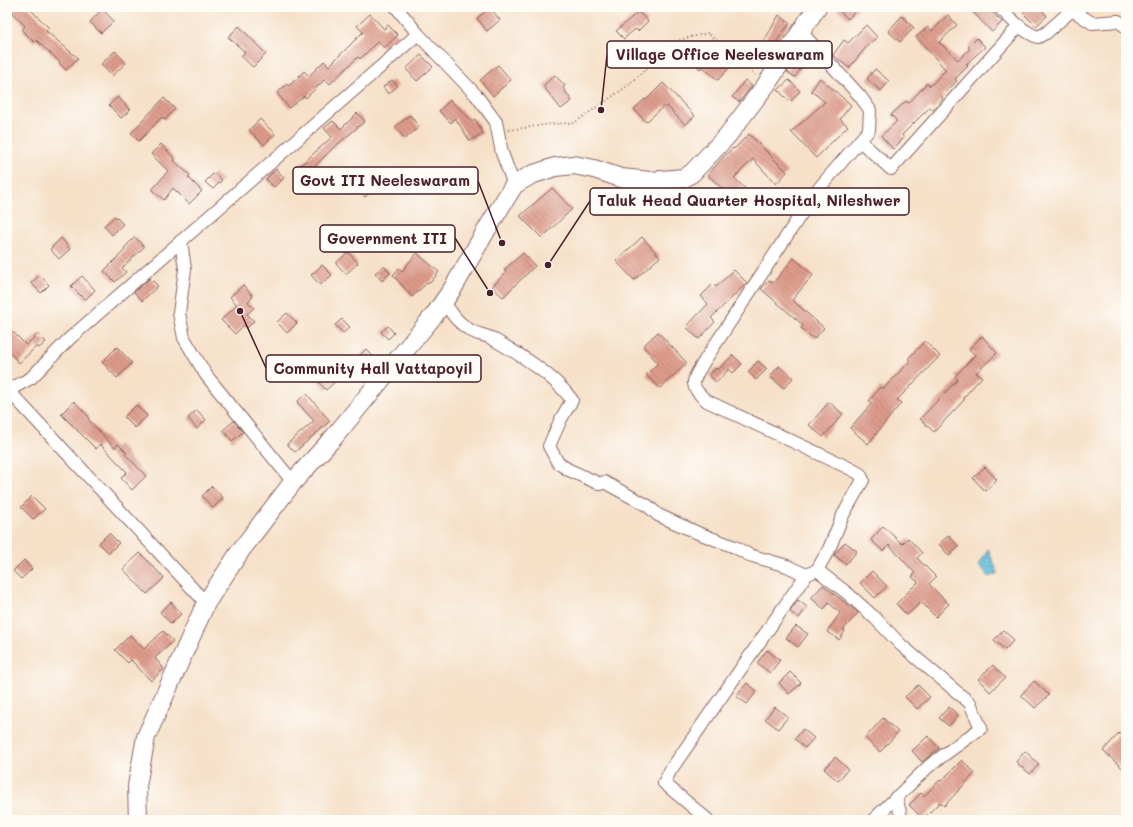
<svg xmlns="http://www.w3.org/2000/svg" width="1133" height="827" font-family="Mali,sans-serif">
	<defs>
		<pattern id="water-rules" width="6" height="5" patternUnits="userSpaceOnUse"><rect width="6" height="5" fill="#5bbcd9"/><path d="M0 2.5h6" fill="none" stroke="#4d98b0"/></pattern>
		<pattern id="building-back-hatch" width="6" height="6" patternUnits="userSpaceOnUse"><rect width="6" height="6" fill="#de9b8b"/><path d="M-1 5l2 2M0 0l6 6M5-1l2 2" fill="none" stroke="#b67e72"/></pattern>
	</defs>
	<rect width="100%" height="100%" fill="#fdfcf7"/>
	<filter id="ink" filterUnits="userSpaceOnUse"><feTurbulence type="fractalNoise" baseFrequency=".025" numOctaves="2"/><feDisplacementMap in="SourceGraphic" scale="8" xChannelSelector="R" yChannelSelector="G"/><feConvolveMatrix kernelMatrix="1 2 1 2 8 2 1 2 1" color-interpolation-filters="sRGB"/></filter>
	<filter id="wash" filterUnits="userSpaceOnUse"><feTurbulence type="fractalNoise" baseFrequency=".012" numOctaves="4" result="noise"/><feDisplacementMap in="SourceGraphic" scale="16" xChannelSelector="R" yChannelSelector="G"/><feGaussianBlur stdDeviation="0.9" result="paint"/><feColorMatrix in="noise" values="0 0 0 0 0 0 0 0 0 0 0 0 0 0 0 0 0 1.4 0 .05"/><feComposite in="paint" operator="in"/></filter>
	<g filter="url(#wash)">
		<rect width="100%" height="100%" fill="#f6e0c8"/>
		<path fill="url(#water-rules)" stroke="#526e82" d="M 988,549 L 998,573 L 989,577 L 979,565 Z"/>
		<g id="blocks">
			<g fill="url(#building-back-hatch)">
				<path d="M 7,7 L 28,7 L 49,28 L 46,31 L 78,58 L 66,70 L 59,63 L 60,62 L 36,40 L 34,42 L 22,30 L 25,26 Z"/>
				<path d="M 835,7 L 859,7 L 848,19 Z"/>
				<path d="M 968,7 L 987,7 L 1002,22 L 992,32 Z"/>
				<path d="M 1030,7 L 1039,7 L 1047,16 L 1036,26 L 1023,13 Z"/>
				<path d="M 490,8 L 500,20 L 487,31 L 477,18 Z"/>
				<path d="M 102,9 L 114,21 L 101,33 L 90,22 Z"/>
				<path d="M 638,12 L 648,21 L 638,31 L 635,29 L 624,39 L 616,31 Z"/>
				<path d="M 370,14 L 384,29 L 388,25 L 398,35 L 384,48 L 378,41 L 360,59 L 358,57 L 330,84 L 325,79 L 306,98 L 304,96 L 289,108 L 277,93 L 287,84 L 289,86 L 304,71 L 309,76 L 324,61 L 329,66 L 363,32 L 357,26 Z"/>
				<path d="M 779,15 L 790,23 L 774,45 L 777,47 L 767,62 L 756,55 Z"/>
				<path d="M 948,15 L 957,25 L 939,42 L 958,60 L 970,49 L 968,47 L 977,38 L 985,47 L 966,64 L 968,66 L 955,79 L 957,81 L 941,96 L 943,98 L 933,110 L 930,107 L 902,135 L 904,138 L 893,149 L 881,136 L 897,121 L 891,115 L 906,101 L 909,103 L 927,83 L 930,86 L 946,70 L 916,37 L 928,27 L 932,31 Z"/>
				<path d="M 902,16 L 914,28 L 900,42 L 888,31 Z"/>
				<path d="M 866,25 L 877,37 L 868,45 L 849,68 L 833,55 L 844,40 L 848,43 Z"/>
				<path d="M 239,26 L 266,54 L 253,67 L 241,56 L 245,52 L 228,37 Z"/>
				<path d="M 700,47 L 717,66 L 722,60 L 730,67 L 718,80 L 702,67 L 700,69 L 689,57 Z"/>
				<path d="M 115,51 L 126,63 L 112,76 L 101,64 Z"/>
				<path d="M 799,54 L 807,60 L 795,77 L 787,72 Z"/>
				<path d="M 421,55 L 433,67 L 417,81 L 406,69 Z"/>
				<path d="M 498,65 L 511,80 L 493,96 L 480,80 Z"/>
				<path d="M 875,69 L 889,81 L 881,91 L 867,79 Z"/>
				<path d="M 555,75 L 565,86 L 563,88 L 572,101 L 561,109 L 543,86 Z"/>
				<path d="M 820,78 L 851,105 L 840,119 L 848,126 L 816,158 L 791,132 L 825,102 L 811,91 Z"/>
				<path d="M 392,80 L 398,86 L 388,94 L 383,87 Z"/>
				<path d="M 745,80 L 752,86 L 739,102 L 732,97 Z"/>
				<path d="M 789,80 L 800,91 L 790,102 L 778,90 Z"/>
				<path d="M 663,83 L 695,116 L 685,125 L 667,106 L 666,108 L 664,106 L 646,122 L 634,109 L 645,99 L 646,100 Z"/>
				<path d="M 118,97 L 130,110 L 121,118 L 109,105 Z"/>
				<path d="M 164,98 L 175,109 L 165,120 L 162,117 L 139,141 L 131,133 Z"/>
				<path d="M 450,100 L 472,121 L 475,119 L 483,133 L 470,141 L 455,118 L 451,123 L 439,111 Z"/>
				<path d="M 357,113 L 365,121 L 332,149 L 302,179 L 294,171 L 332,137 L 324,128 L 333,121 L 341,129 Z"/>
				<path d="M 410,115 L 419,127 L 405,139 L 395,127 Z"/>
				<path d="M 260,119 L 275,134 L 264,145 L 249,130 Z"/>
				<path d="M 749,134 L 787,172 L 776,184 L 753,159 L 734,178 L 747,190 L 732,211 L 720,200 L 726,192 L 708,175 L 723,157 L 733,148 L 734,149 Z"/>
				<path d="M 161,144 L 175,159 L 174,161 L 190,175 L 188,177 L 202,191 L 189,204 L 173,188 L 164,200 L 152,190 L 168,171 L 151,154 Z"/>
				<path d="M 276,169 L 284,178 L 274,187 L 266,179 Z"/>
				<path d="M 214,173 L 222,180 L 213,189 L 205,182 Z"/>
				<path d="M 367,177 L 376,187 L 365,197 L 356,188 Z"/>
				<path d="M 552,188 L 572,209 L 542,238 L 520,216 Z"/>
				<path d="M 115,216 L 123,224 L 112,235 L 104,226 Z"/>
				<path d="M 135,237 L 144,247 L 122,268 L 126,272 L 115,282 L 104,271 L 125,250 L 124,248 Z"/>
				<path d="M 642,237 L 660,257 L 634,280 L 616,261 Z"/>
				<path d="M 61,238 L 70,249 L 59,259 L 50,249 Z"/>
				<path d="M 348,252 L 358,263 L 346,274 L 336,263 Z"/>
				<path d="M 417,253 L 439,272 L 430,283 L 428,282 L 412,297 L 393,275 L 399,268 L 402,271 Z"/>
				<path d="M 523,253 L 535,266 L 503,297 L 492,287 L 506,272 L 504,270 Z"/>
				<path d="M 794,258 L 813,275 L 792,300 L 824,328 L 814,339 L 801,328 L 803,325 L 761,289 L 769,280 L 773,283 Z"/>
				<path d="M 322,265 L 332,275 L 320,285 L 311,275 Z"/>
				<path d="M 384,266 L 390,273 L 382,281 L 375,273 Z"/>
				<path d="M 734,270 L 747,283 L 711,318 L 715,322 L 699,339 L 686,327 L 708,304 L 701,296 L 713,284 L 716,287 Z"/>
				<path d="M 40,275 L 49,285 L 41,293 L 31,283 Z"/>
				<path d="M 82,276 L 95,290 L 85,300 L 71,286 Z"/>
				<path d="M 150,278 L 158,286 L 142,301 L 134,292 Z"/>
				<path d="M 243,285 L 253,296 L 248,302 L 254,308 L 247,314 L 254,321 L 247,328 L 244,325 L 235,334 L 221,320 L 237,305 L 230,297 Z"/>
				<path d="M 287,313 L 297,323 L 287,333 L 277,322 Z"/>
				<path d="M 342,319 L 350,327 L 343,333 L 335,325 Z"/>
				<path d="M 388,326 L 394,333 L 388,339 L 381,332 Z"/>
				<path d="M 13,332 L 26,345 L 38,334 L 46,342 L 39,348 L 37,346 L 19,363 L 7,350 L 7,337 Z"/>
				<path d="M 658,332 L 687,363 L 660,388 L 646,375 L 658,363 L 643,346 Z"/>
				<path d="M 982,336 L 997,353 L 976,373 L 982,377 L 963,398 L 965,399 L 934,432 L 920,419 L 958,379 L 955,376 L 975,355 L 969,349 Z"/>
				<path d="M 925,341 L 940,356 L 897,400 L 901,403 L 868,444 L 850,428 L 872,403 L 869,401 L 880,387 L 883,389 L 910,361 L 908,359 Z"/>
				<path d="M 117,347 L 132,363 L 117,378 L 102,362 Z"/>
				<path d="M 366,349 L 373,356 L 364,365 L 357,358 Z"/>
				<path d="M 733,355 L 742,364 L 733,373 L 729,369 L 716,383 L 709,375 L 716,368 L 718,370 Z"/>
				<path d="M 316,356 L 330,371 L 345,359 L 351,367 L 326,390 L 305,367 Z"/>
				<path d="M 758,361 L 767,369 L 756,380 L 748,372 Z"/>
				<path d="M 779,366 L 793,378 L 784,388 L 770,377 Z"/>
				<path d="M 306,393 L 330,421 L 295,452 L 287,444 L 314,421 L 297,402 Z"/>
				<path d="M 74,401 L 89,417 L 88,419 L 115,448 L 118,444 L 127,453 L 125,454 L 146,476 L 132,490 L 121,478 L 127,472 L 100,444 L 96,449 L 61,414 Z"/>
				<path d="M 829,402 L 843,414 L 823,437 L 809,425 Z"/>
				<path d="M 136,405 L 147,416 L 135,428 L 124,417 Z"/>
				<path d="M 197,410 L 206,420 L 197,429 L 188,418 Z"/>
				<path d="M 234,421 L 243,432 L 232,441 L 223,430 Z"/>
				<path d="M 985,467 L 997,480 L 985,491 L 973,478 Z"/>
				<path d="M 212,486 L 223,498 L 213,508 L 202,496 Z"/>
				<path d="M 32,496 L 45,509 L 33,519 L 21,507 Z"/>
				<path d="M 883,526 L 902,544 L 908,538 L 922,553 L 917,558 L 936,577 L 929,584 L 949,604 L 936,617 L 921,602 L 907,615 L 896,604 L 918,582 L 912,577 L 915,573 L 889,545 L 883,551 L 871,540 Z"/>
				<path d="M 109,533 L 119,543 L 109,553 L 99,543 Z"/>
				<path d="M 949,535 L 959,547 L 949,556 L 939,544 Z"/>
				<path d="M 845,542 L 857,551 L 846,564 L 834,555 Z"/>
				<path d="M 140,553 L 164,578 L 147,594 L 123,569 Z"/>
				<path d="M 24,560 L 32,569 L 21,579 L 13,571 Z"/>
				<path d="M 872,571 L 887,586 L 875,598 L 860,583 Z"/>
				<path d="M 823,585 L 858,613 L 843,630 L 845,631 L 839,640 L 827,632 L 840,613 L 829,603 L 824,609 L 811,598 Z"/>
				<path d="M 798,600 L 807,607 L 799,618 L 790,612 Z"/>
				<path d="M 171,602 L 181,614 L 171,624 L 160,612 Z"/>
				<path d="M 796,626 L 808,634 L 798,647 L 786,638 Z"/>
				<path d="M 1003,630 L 1014,640 L 1005,650 L 994,640 Z"/>
				<path d="M 163,631 L 173,641 L 155,658 L 164,669 L 151,681 L 131,660 L 128,663 L 115,650 L 130,635 L 144,649 Z"/>
				<path d="M 767,650 L 780,660 L 770,673 L 757,663 Z"/>
				<path d="M 993,665 L 1005,678 L 990,692 L 978,679 Z"/>
				<path d="M 790,672 L 801,683 L 789,694 L 779,683 Z"/>
				<path d="M 1034,681 L 1049,695 L 1035,708 L 1021,695 Z"/>
				<path d="M 747,683 L 757,691 L 747,704 L 736,696 Z"/>
				<path d="M 918,685 L 930,697 L 917,709 L 905,697 Z"/>
				<path d="M 775,707 L 788,717 L 778,729 L 765,719 Z"/>
				<path d="M 949,707 L 958,715 L 949,726 L 939,718 Z"/>
				<path d="M 883,718 L 898,732 L 880,752 L 865,738 Z"/>
				<path d="M 803,729 L 814,738 L 805,748 L 795,739 Z"/>
				<path d="M 1119,733 L 1126,739 L 1126,771 L 1103,751 Z"/>
				<path d="M 928,736 L 939,748 L 922,762 L 912,751 Z"/>
				<path d="M 1025,751 L 1039,764 L 1030,774 L 1016,762 Z"/>
				<path d="M 835,757 L 848,769 L 838,781 L 824,769 Z"/>
				<path d="M 962,760 L 975,773 L 944,806 L 940,802 L 923,819 L 909,805 L 921,793 L 924,796 L 940,780 L 941,781 Z"/>
			</g>
		</g>
	</g>
	<g filter="url(#ink)">
		<use href="#blocks" fill-opacity="0" stroke="#866362" stroke-width="1"/>
		<g fill="none" stroke-linecap="round" stroke-linejoin="round">
			<g stroke="#866362" stroke-width="14">
				<g id="minor">
					<path d="M 396,7 L 418,34 L 476,95 L 496,122 L 502,153 L 514,185"/>
					<path d="M 999,7 C 1010,18 1023,32 1038,37 L 1046,33 L 1072,10 L 1092,23 L 1118,21 L 1126,27"/>
					<path d="M 860,141 L 891,169 L 1019,26"/>
					<path d="M 181,241 L 185,269 L 179,313 L 184,338 L 206,375 L 293,482"/>
					<path d="M 444,301 C 451,314 461,326 474,332 C 479,335 486,335 491,338 C 519,354 553,374 572,400 L 561,419 L 549,446 L 558,463 L 569,470 L 600,484 L 604,482 L 648,506 L 658,515 L 698,533 L 735,547 L 749,555 L 787,566 L 806,575"/>
					<path d="M 7,391 L 31,378 L 69,339 L 418,34"/>
					<path d="M 9,391 L 206,603"/>
					<path d="M 817,570 L 847,593 L 875,618 L 901,645 L 970,703 L 981,728 L 930,765 L 873,820"/>
					<path d="M 896,797 L 902,820"/>
					<path d="M 708,820 L 664,783 L 670,771 L 806,575 L 817,570 L 829,549 L 843,515 L 863,480 L 860,474 L 851,469 L 707,401 C 687,385 693,380 705,360 L 815,193 L 869,130 L 870,110 L 860,96 L 801,32"/>
				</g>
			</g>
			<g stroke="#866362" stroke-width="20">
				<path id="secondary" d="M 138,820 L 137,786 L 146,737 L 206,603 L 241,550 L 293,482 L 334,437 L 435,314 L 453,288 L 487,229 L 514,185 L 531,175 L 555,167 L 574,165 L 594,169 L 621,178 L 650,181 L 684,178 L 692,173 L 727,136 L 766,85 L 817,7"/>
			</g>
			<path stroke="#866362" stroke-width="2" stroke-dasharray="1 3" stroke-linecap="butt" d="M 509,130 L 551,124 L 574,123 L 626,87 L 679,40 L 708,33 L 755,75"/>
			<use href="#minor" stroke="#fff" stroke-width="12"/>
			<use href="#secondary" stroke="#fff" stroke-width="18"/>
		</g>
	</g>
	<path fill="none" stroke="#4a1f2b" stroke-width="1.5" d="M601 110L607 55M502 243L478 181M548 265L590 201M490 293L455 238M240 311L266 368"/>
	<g fill="#4a1f2b" stroke="#fdfcf7" stroke-width="1.5">
		<circle cx="601" cy="110" r="4"/>
		<circle cx="502" cy="243" r="4"/>
		<circle cx="548" cy="265" r="4"/>
		<circle cx="490" cy="293" r="4"/>
		<circle cx="240" cy="311" r="4"/>
	</g>
	<g fill="#fdfcf7" stroke="#4a1f2b" stroke-width="1.5">
		<rect x="607" y="41" width="225" height="27" rx="4"/>
		<rect x="293" y="167" width="185" height="27" rx="4"/>
		<rect x="590" y="188" width="319" height="27" rx="4"/>
		<rect x="320" y="225" width="135" height="27" rx="4"/>
		<rect x="266" y="355" width="215" height="27" rx="4"/>
	</g>
	<g font-size="15" text-anchor="middle" font-weight="bold" fill="#4a1f2b">
		<text x="720" y="60">Village Office Neeleswaram</text>
		<text x="385" y="186">Govt ITI Neeleswaram</text>
		<text x="749" y="206">Taluk Head Quarter Hospital, Nileshwer</text>
		<text x="387" y="244">Government ITI</text>
		<text x="373" y="374">Community Hall Vattapoyil</text>
	</g>
	<rect width="1133" height="827" fill="none" stroke="#fdfcf7" stroke-width="24"/>
</svg>
